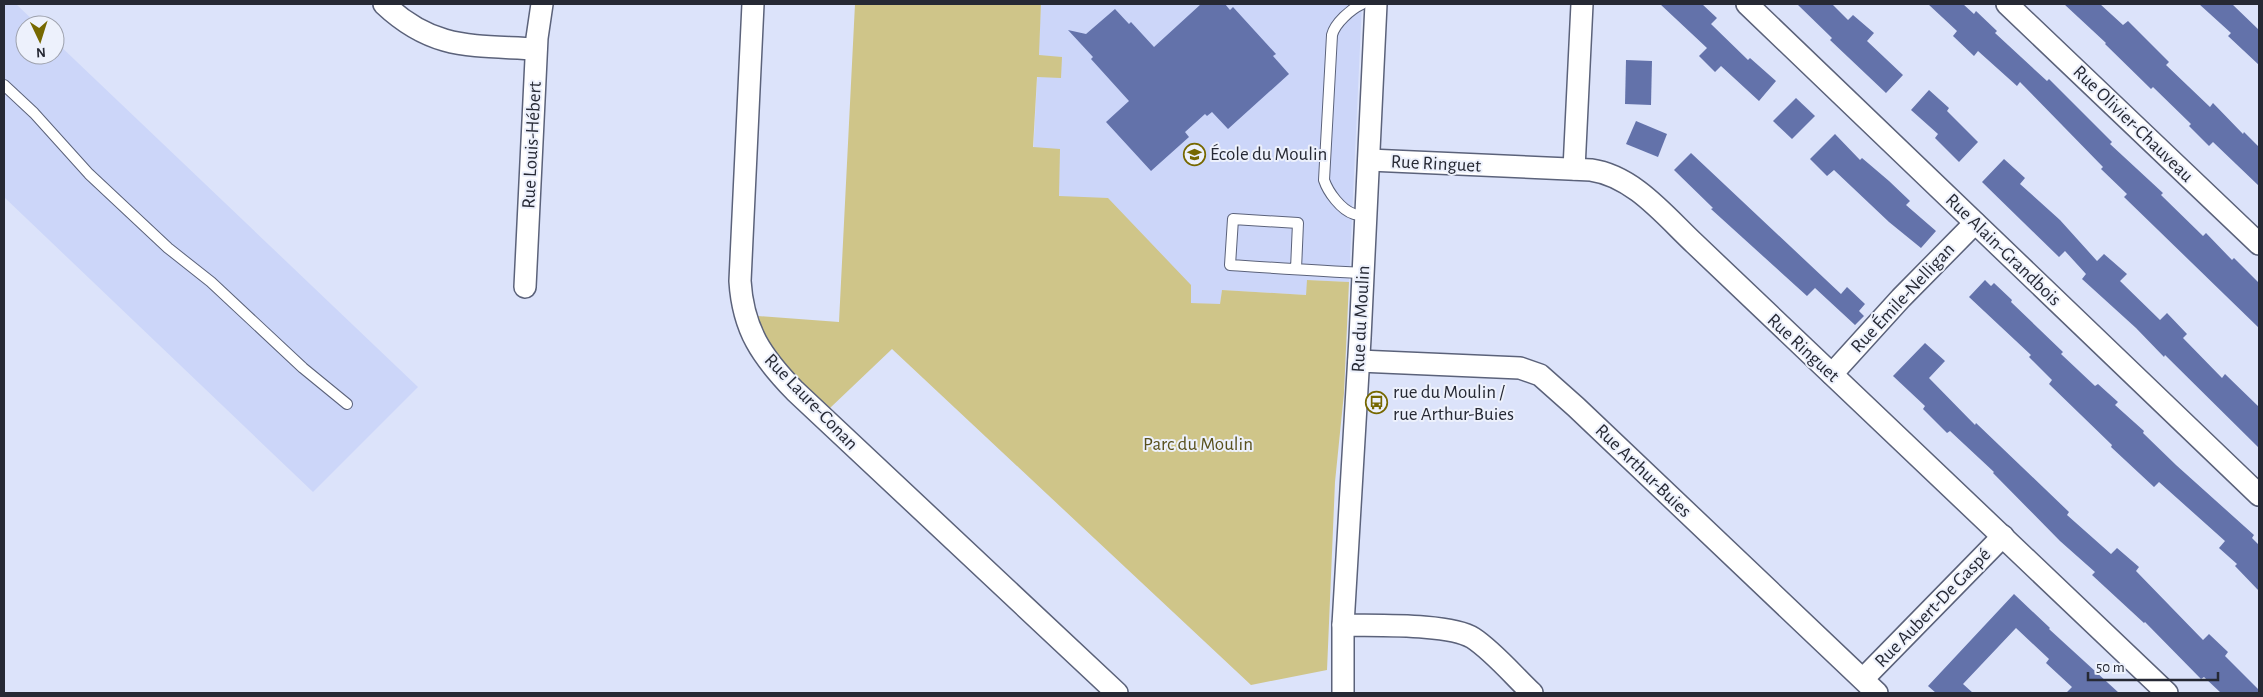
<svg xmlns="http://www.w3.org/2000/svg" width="2263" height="697" font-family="'Alegreya Sans',sans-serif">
<rect width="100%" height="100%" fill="#dce3fa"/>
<g fill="#ccd6f9">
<path d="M 4,4 L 16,4 L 38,25 L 25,25 L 25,55 L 55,55 L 55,41 L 418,387 L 313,492 L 4,197 Z"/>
<path d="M 1041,4 L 1362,4 L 1349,282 L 1308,280 L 1306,295 L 1222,290 L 1220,305 L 1191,303 L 1031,195 Z"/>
</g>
<path fill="#cfc589" d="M 855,4 L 1041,4 L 1039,55 L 1062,57 L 1061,78 L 1037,77 L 1033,147 L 1060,149 L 1059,196 L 1108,198 L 1191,285 L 1191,303 L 1220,304 L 1222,290 L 1306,295 L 1307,280 L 1349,282 L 1344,393 L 1335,482 L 1327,670 L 1251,685 L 892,349 L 830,408 C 801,381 769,355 757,316 L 839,322 Z"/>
<g fill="#6372aa">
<path d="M 1201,4 L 1225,4 L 1230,10 L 1233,7 L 1276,54 L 1273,56 L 1289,74 L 1228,129 L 1212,112 L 1207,116 L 1205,114 L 1185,132 L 1189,137 L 1151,171 L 1106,122 L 1129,101 L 1091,59 L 1093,57 L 1068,30 L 1086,34 L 1115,9 L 1129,24 L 1131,22 L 1154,47 Z"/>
<path d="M 1660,4 L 1702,4 L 1717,18 L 1711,24 L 1748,60 L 1750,58 L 1776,81 L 1759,101 L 1721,66 L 1715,72 L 1699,56 L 1707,48 Z"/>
<path d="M 1797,4 L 1832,4 L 1848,20 L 1853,15 L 1874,33 L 1867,41 L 1903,75 L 1886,93 L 1830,40 L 1832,38 Z"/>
<path d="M 1928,4 L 1963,4 L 1974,14 L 1976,11 L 1997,31 L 1995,33 L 2047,81 L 2049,79 L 2112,142 L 2110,144 L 2163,193 L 2161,195 L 2203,236 L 2206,233 L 2232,260 L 2234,258 L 2259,283 L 2259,328 L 2124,197 L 2127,194 L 2101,169 L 2103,167 L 2020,82 L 2017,86 L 1978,51 L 1974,56 L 1953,36 L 1957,31 Z"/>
<path d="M 2064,4 L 2100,4 L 2123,25 L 2128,21 L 2169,62 L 2166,65 L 2210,107 L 2213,103 L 2243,134 L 2244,132 L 2259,147 L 2259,186 L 2213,142 L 2209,146 L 2189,126 L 2191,124 L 2153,87 L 2151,89 L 2105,44 L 2106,43 Z"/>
<path d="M 2199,4 L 2232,4 L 2259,30 L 2259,65 L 2228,36 L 2231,33 Z"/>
<path d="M 1626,60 L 1652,61 L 1651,105 L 1625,104 Z"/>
<path d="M 1929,90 L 1949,108 L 1947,111 L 1978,142 L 1959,162 L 1935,138 L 1938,134 L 1911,110 Z"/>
<path d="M 1796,98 L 1815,116 L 1792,139 L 1773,121 Z"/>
<path d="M 1636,121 L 1667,134 L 1658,157 L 1626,144 Z"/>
<path d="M 1835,134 L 1860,160 L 1862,158 L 1889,181 L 1910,201 L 1906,205 L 1936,231 L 1921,248 L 1889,222 L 1834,170 L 1827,176 L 1810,159 Z"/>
<path d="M 1691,153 L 1841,294 L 1847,287 L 1865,304 L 1859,311 L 1864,316 L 1855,325 L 1815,288 L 1807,296 L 1711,209 L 1713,208 L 1674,170 Z"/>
<path d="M 2004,159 L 2025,178 L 2020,184 L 2060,220 L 2097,261 L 2104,254 L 2127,274 L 2120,281 L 2160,320 L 2167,313 L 2187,334 L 2183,338 L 2222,378 L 2225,374 L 2259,407 L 2259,448 L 2165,355 L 2164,357 L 2136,328 L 2082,279 L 2086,274 L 2065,251 L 2059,257 L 1982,182 Z"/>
<path d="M 1985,280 L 1991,286 L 1994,283 L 2012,300 L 2011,302 L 2063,352 L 2061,354 L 2095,386 L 2098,384 L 2118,402 L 2115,405 L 2144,431 L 2143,433 L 2176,465 L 2254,535 L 2252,538 L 2259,545 L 2259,591 L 2235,566 L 2237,564 L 2219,548 L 2225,541 L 2159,482 L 2154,487 L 2111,447 L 2112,445 L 2049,384 L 2052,380 L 2029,357 L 2031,355 L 1969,297 Z"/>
<path d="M 1925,343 L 1945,361 L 1929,378 L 1975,425 L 1976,423 L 2069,512 L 2067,515 L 2111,554 L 2117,548 L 2139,567 L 2136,571 L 2203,640 L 2209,634 L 2228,652 L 2225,656 L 2259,690 L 2259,693 L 2221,693 L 2204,677 L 2201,679 L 2145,622 L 2144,623 L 2092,575 L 2095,572 L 2060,541 L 1993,473 L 1994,472 L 1950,431 L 1947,433 L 1923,409 L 1925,406 L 1893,376 Z"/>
<path d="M 2014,594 L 2050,628 L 2049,629 L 2119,693 L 2066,693 L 2072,687 L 2046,663 L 2049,659 L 2016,628 L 1963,684 L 1973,693 L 1936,693 L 1928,686 Z"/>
</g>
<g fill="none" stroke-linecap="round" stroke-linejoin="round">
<defs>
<g id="service">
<path d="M 1362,4 C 1351,9 1335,23 1332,35 L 1324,180 C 1328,192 1341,210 1354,214 C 1357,215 1363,215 1367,215"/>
<path d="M 4,85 L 34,113 L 89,174 L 168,248 L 211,282 L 303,368 L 347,404"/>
<path d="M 1296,269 L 1298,223 L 1233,219 L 1230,265 C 1275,268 1319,271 1364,273"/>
</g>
<g id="minor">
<path d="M 384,4 C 434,51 473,45 536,49"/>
<path d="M 753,4 L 740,281 C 743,330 762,357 795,391 L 1117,693"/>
<path d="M 1747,4 L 2259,495"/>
<path d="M 2007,4 L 2259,244"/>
<path d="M 1369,160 L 1591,170 C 1634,176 1666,217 1695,244 L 2167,693"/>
<path d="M 1574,169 L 1582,4"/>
<path d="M 525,287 L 537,38 L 542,4"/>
<path d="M 1359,361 L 1520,368 L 1540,375 L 1576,407 L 1877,693"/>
<path d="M 1832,374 L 1901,298 L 1975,223"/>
<path d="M 1343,625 C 1373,626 1450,623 1473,638 C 1493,651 1514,676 1532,693"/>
<path d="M 1863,679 L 2003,536"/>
<path d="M 1343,693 L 1343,625 L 1360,338 L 1376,4"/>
</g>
</defs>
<use href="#service" stroke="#5b627a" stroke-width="12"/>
<use href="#minor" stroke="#5b627a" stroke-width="24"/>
<use href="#service" stroke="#fff" stroke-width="10"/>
<use href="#minor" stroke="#fff" stroke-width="21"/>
</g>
<defs>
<symbol id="school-ring" viewBox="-11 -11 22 22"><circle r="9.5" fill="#edf1fc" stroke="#766800" stroke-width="1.5"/><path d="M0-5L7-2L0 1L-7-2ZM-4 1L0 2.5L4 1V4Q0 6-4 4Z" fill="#766800"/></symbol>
<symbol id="bus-ring" viewBox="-11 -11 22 22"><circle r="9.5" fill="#edf1fc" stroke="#766800" stroke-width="1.5"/><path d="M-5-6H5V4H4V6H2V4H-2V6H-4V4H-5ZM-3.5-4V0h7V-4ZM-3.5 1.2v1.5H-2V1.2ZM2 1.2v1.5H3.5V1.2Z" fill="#766800"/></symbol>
</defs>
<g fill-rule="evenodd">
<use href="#school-ring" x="1182" y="142" width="25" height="25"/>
<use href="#bus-ring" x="1364" y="390" width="25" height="25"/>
</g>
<g text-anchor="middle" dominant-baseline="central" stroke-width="4" stroke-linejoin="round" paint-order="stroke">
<g font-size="19" fill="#262934" stroke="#edf1fc">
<text transform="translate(2133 124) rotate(44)">Rue Olivier-Chauveau</text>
<text transform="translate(532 145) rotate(-87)">Rue Louis-Hébert</text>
<text transform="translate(1436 164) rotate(3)">Rue Ringuet</text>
<text transform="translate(2003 250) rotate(44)">Rue Alain-Grandbois</text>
<text transform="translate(1903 298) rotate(-47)">Rue Émile-Nelligan</text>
<text transform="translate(1361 319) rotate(-87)">Rue du Moulin</text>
<text transform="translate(1803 348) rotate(43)">Rue Ringuet</text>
<text transform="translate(811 402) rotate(46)">Rue Laure-Conan</text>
<text transform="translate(1643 471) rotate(44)">Rue Arthur-Buies</text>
<text transform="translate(1933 608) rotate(-46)">Rue Aubert-De Gaspé</text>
</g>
<g font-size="19" fill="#262934" stroke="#edf1fc" text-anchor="start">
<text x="1210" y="154">École du Moulin</text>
<text x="1393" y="392">rue du Moulin /<tspan x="1393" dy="22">rue Arthur-Buies</tspan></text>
</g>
<g font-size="19" fill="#59511d" stroke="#edf1fc">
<text x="1198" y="444">Parc du Moulin</text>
</g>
</g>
<rect width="2263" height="697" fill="none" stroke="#262934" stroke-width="10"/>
<g transform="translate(40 40) rotate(176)"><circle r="24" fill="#edf1fc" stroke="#9da1ac"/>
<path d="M0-4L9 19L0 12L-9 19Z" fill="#766800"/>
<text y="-8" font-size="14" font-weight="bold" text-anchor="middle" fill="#262934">N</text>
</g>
<path d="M2088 672v8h130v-8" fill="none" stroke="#262934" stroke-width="2.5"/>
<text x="2096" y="672" font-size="15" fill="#262934" stroke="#edf1fc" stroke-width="4" paint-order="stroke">50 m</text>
</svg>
